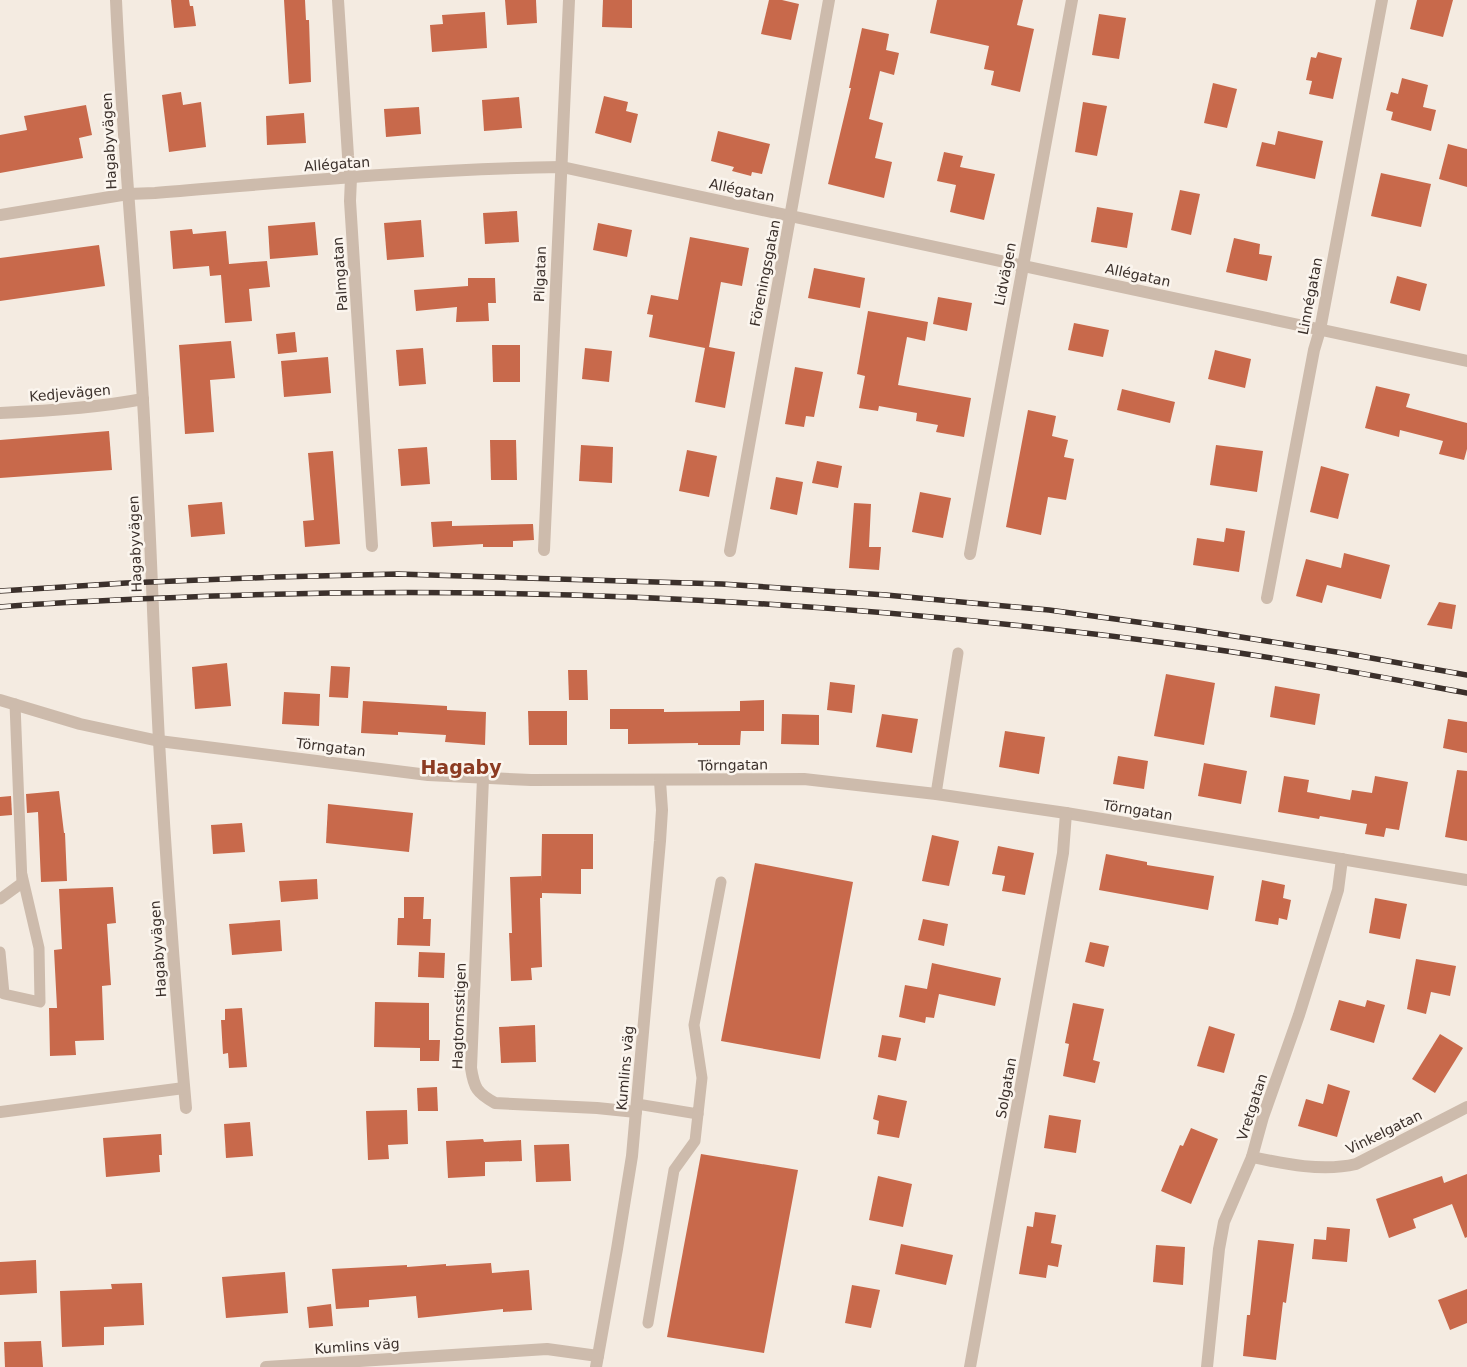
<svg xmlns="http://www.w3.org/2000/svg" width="1467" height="1367" font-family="'DejaVu Sans',sans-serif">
<rect width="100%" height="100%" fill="#f4ebe1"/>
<g fill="#c8694b">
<path d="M 171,0 L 189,0 L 190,6 L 193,6 L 196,26 L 174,28 Z"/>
<path d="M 284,0 L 305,0 L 306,20 L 309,20 L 311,82 L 289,84 Z"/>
<path d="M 505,0 L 536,0 L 537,23 L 507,25 Z"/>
<path d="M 603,0 L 632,0 L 632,28 L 602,27 Z"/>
<path d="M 769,0 L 782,0 L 799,4 L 791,40 L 761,34 Z"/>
<path d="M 937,0 L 1023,0 L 1017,25 L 1034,29 L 1020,92 L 991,85 L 994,71 L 984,69 L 989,46 L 930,33 Z"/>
<path d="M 1417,0 L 1453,0 L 1443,37 L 1410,29 Z"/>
<path d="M 485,12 L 487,48 L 432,52 L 430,25 L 443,24 L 442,15 Z"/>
<path d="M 1099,14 L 1126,18 L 1119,59 L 1092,55 Z"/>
<path d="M 862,28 L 889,34 L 886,50 L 899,53 L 894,75 L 880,71 L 869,119 L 883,123 L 875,158 L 892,162 L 884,198 L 828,184 L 851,88 L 849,88 Z"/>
<path d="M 1318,52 L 1342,58 L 1333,99 L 1309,94 L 1312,81 L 1306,80 L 1311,57 L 1316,58 Z"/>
<path d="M 1402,78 L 1428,85 L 1423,107 L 1436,110 L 1431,131 L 1391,120 L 1393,112 L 1386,110 L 1391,92 L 1398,94 Z"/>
<path d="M 1213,83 L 1237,89 L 1227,128 L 1204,123 Z"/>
<path d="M 181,92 L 183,105 L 201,102 L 206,147 L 169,152 L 162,95 Z"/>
<path d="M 604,96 L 628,102 L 626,111 L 638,114 L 631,143 L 595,133 Z"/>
<path d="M 519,97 L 522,128 L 484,131 L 482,100 Z"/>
<path d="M 1083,102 L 1107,106 L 1097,156 L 1075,152 Z"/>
<path d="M 86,105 L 92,135 L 79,138 L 83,158 L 0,173 L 0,135 L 27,130 L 24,116 Z"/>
<path d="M 419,107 L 421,134 L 386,137 L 384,109 Z"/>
<path d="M 304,113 L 306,143 L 267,145 L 266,116 Z"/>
<path d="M 718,131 L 770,144 L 762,174 L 752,172 L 751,176 L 732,171 L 734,167 L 711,161 Z"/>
<path d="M 1278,131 L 1323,141 L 1315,179 L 1256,166 L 1262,142 L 1275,145 Z"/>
<path d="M 1448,144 L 1467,149 L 1467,187 L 1439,179 Z"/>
<path d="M 944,152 L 963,156 L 960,167 L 995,174 L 984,220 L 950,212 L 956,185 L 937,181 Z"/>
<path d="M 1381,173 L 1431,184 L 1421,227 L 1371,216 Z"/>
<path d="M 1180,190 L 1200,194 L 1191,235 L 1171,230 Z"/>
<path d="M 1097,207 L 1133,213 L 1127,248 L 1091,242 Z"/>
<path d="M 517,211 L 519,242 L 485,244 L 483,213 Z"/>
<path d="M 421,220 L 424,257 L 387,260 L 384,223 Z"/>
<path d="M 315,222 L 318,255 L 270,259 L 268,226 Z"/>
<path d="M 598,223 L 632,230 L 627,257 L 593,250 Z"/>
<path d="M 192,229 L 193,234 L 226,231 L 229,264 L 267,261 L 270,287 L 249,289 L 252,321 L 225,323 L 221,275 L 210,276 L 209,266 L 173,269 L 170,231 Z"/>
<path d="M 690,237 L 749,248 L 742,286 L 721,282 L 709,347 L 735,352 L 725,408 L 695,402 L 705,348 L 649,337 L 653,315 L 647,314 L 651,295 L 678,300 Z"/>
<path d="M 1234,238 L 1260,244 L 1259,254 L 1272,256 L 1267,281 L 1226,272 Z"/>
<path d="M 99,245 L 105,286 L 0,301 L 0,258 Z"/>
<path d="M 814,268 L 865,278 L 860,308 L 808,298 Z"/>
<path d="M 1397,276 L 1427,284 L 1420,311 L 1390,303 Z"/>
<path d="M 468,278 L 495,278 L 496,303 L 488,303 L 489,321 L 456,322 L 457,307 L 416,311 L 414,290 L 468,286 Z"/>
<path d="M 938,297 L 972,303 L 967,331 L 933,324 Z"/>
<path d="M 868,311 L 928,322 L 925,341 L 907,337 L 898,385 L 971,398 L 964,437 L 936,432 L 938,425 L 916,421 L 917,413 L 879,406 L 878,411 L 859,408 L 865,376 L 857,374 Z"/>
<path d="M 1074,323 L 1109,330 L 1103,357 L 1068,350 Z"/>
<path d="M 295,332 L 297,352 L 278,354 L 276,334 Z"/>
<path d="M 231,341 L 235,378 L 210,380 L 214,432 L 185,434 L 179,345 Z"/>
<path d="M 492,345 L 520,345 L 520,382 L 493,382 Z"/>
<path d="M 423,348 L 426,384 L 399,386 L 396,350 Z"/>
<path d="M 585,348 L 612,351 L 609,382 L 582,379 Z"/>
<path d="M 1215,350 L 1251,359 L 1245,388 L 1208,379 Z"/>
<path d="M 328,357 L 331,393 L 284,397 L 281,361 Z"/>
<path d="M 795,367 L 823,372 L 814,417 L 806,416 L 804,427 L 785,424 Z"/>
<path d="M 1376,386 L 1410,394 L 1406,407 L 1467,423 L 1467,449 L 1464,460 L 1439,454 L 1443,441 L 1400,430 L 1399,437 L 1365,428 Z"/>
<path d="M 1122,389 L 1175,402 L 1170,423 L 1117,410 Z"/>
<path d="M 1028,410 L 1056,416 L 1052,436 L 1068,440 L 1064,457 L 1074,459 L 1066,500 L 1048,497 L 1041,535 L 1006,527 Z"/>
<path d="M 109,431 L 112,470 L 0,478 L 0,440 Z"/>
<path d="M 490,440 L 516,440 L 517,480 L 491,480 Z"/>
<path d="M 581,445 L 613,447 L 612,483 L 579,481 Z"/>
<path d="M 1216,445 L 1263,451 L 1257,492 L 1210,485 Z"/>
<path d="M 427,447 L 430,484 L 401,486 L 398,449 Z"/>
<path d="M 687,450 L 717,456 L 709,497 L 679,491 Z"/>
<path d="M 333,451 L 340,544 L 305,547 L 303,521 L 314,520 L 308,453 Z"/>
<path d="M 817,461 L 842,466 L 838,488 L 812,483 Z"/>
<path d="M 1321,466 L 1349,474 L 1338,519 L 1310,512 Z"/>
<path d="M 776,477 L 803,482 L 797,515 L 770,509 Z"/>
<path d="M 920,492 L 951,498 L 943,538 L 912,532 Z"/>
<path d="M 222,502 L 225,534 L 191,537 L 188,505 Z"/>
<path d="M 854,503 L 871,504 L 869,547 L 881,547 L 879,570 L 849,568 Z"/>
<path d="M 452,521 L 452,526 L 533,524 L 534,540 L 513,541 L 513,547 L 483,547 L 483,544 L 433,547 L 431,522 Z"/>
<path d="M 1226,528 L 1245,531 L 1239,572 L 1193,565 L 1197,538 L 1224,542 Z"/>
<path d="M 1344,553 L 1390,565 L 1381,599 L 1327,585 L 1322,603 L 1296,596 L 1306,559 L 1341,568 Z"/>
<path d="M 1439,602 L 1456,605 L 1452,629 L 1427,625 Z"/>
<path d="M 227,663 L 231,706 L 195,709 L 192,667 Z"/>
<path d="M 331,666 L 350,667 L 348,698 L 329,697 Z"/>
<path d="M 568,670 L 587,670 L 588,700 L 569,700 Z"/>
<path d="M 1166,674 L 1215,683 L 1204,745 L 1154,736 Z"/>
<path d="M 830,682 L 855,685 L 852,713 L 827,710 Z"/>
<path d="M 1275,686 L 1320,694 L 1315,725 L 1270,717 Z"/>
<path d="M 284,692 L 320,694 L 319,726 L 282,724 Z"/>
<path d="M 764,700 L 764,731 L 741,731 L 740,745 L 698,745 L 698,743 L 628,744 L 628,729 L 610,729 L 610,709 L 664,709 L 664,712 L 740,711 L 740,701 Z"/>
<path d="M 363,701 L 447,706 L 447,710 L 486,712 L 485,745 L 445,742 L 446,735 L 398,732 L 398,735 L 361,733 Z"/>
<path d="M 528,711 L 567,711 L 567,745 L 529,745 Z"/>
<path d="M 782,714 L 819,715 L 819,745 L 781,744 Z"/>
<path d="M 882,714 L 918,719 L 912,753 L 876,747 Z"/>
<path d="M 1448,719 L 1467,722 L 1467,753 L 1443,748 Z"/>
<path d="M 1005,731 L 1045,737 L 1039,774 L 999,767 Z"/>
<path d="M 1118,756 L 1148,761 L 1144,789 L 1113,784 Z"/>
<path d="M 1204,763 L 1247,771 L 1241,804 L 1198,796 Z"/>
<path d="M 1457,770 L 1467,771 L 1467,841 L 1445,837 Z"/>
<path d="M 1284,776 L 1309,780 L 1307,792 L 1350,800 L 1352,790 L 1372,793 L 1375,776 L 1408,782 L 1399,830 L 1386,828 L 1384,837 L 1365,834 L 1367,824 L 1320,816 L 1319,819 L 1278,812 Z"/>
<path d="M 59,791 L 64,833 L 65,833 L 67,881 L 41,882 L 38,812 L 27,813 L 26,794 Z"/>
<path d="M 11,796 L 12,815 L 0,816 L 0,797 Z"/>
<path d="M 328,804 L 413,813 L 409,852 L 326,843 Z"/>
<path d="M 242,823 L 245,852 L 213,854 L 211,825 Z"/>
<path d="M 542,834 L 593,834 L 593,869 L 581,869 L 581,894 L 542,893 L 542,898 L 540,898 L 542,967 L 531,968 L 532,980 L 511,981 L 509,933 L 512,933 L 510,877 L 541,876 L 541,882 Z"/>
<path d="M 932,835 L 959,841 L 949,886 L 922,881 Z"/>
<path d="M 998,846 L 1034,853 L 1025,895 L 1002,891 L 1005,876 L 992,874 Z"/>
<path d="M 1106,854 L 1147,862 L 1147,865 L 1214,876 L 1208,910 L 1099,890 Z"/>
<path d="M 755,863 L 853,882 L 820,1059 L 721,1041 Z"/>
<path d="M 317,879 L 318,899 L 281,902 L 279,881 Z"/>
<path d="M 1262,880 L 1285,885 L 1283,898 L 1291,900 L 1287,920 L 1279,918 L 1278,925 L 1255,921 Z"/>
<path d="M 113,887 L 116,923 L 107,924 L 111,985 L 102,986 L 104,1040 L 75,1041 L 76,1055 L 50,1056 L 49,1008 L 57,1008 L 54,950 L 62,949 L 59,889 Z"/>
<path d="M 404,897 L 424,897 L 423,919 L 431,919 L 430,946 L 397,945 L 398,918 L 404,918 Z"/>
<path d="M 1375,898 L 1407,904 L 1400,939 L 1369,933 Z"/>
<path d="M 923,919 L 948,924 L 944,946 L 918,940 Z"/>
<path d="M 280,920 L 282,951 L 232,955 L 229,924 Z"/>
<path d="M 1090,942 L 1109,946 L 1104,967 L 1085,962 Z"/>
<path d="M 419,952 L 445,953 L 444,978 L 418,977 Z"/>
<path d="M 1416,959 L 1456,966 L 1450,996 L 1431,992 L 1426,1014 L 1407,1009 Z"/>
<path d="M 932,963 L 1001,978 L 995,1006 L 939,994 L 934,1018 L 926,1017 L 925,1023 L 899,1017 L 905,985 L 927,989 Z"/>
<path d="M 1339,1000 L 1365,1007 L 1367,1000 L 1385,1005 L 1374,1043 L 1330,1030 Z"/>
<path d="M 375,1002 L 429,1003 L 429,1040 L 440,1040 L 439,1061 L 420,1061 L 420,1048 L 374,1047 Z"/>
<path d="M 1073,1003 L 1104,1009 L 1093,1060 L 1100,1062 L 1095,1083 L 1063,1076 L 1069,1044 L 1065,1043 Z"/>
<path d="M 242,1008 L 247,1067 L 229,1068 L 228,1053 L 223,1054 L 221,1020 L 225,1020 L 225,1009 Z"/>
<path d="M 535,1025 L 536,1062 L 501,1063 L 499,1027 Z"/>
<path d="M 1209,1026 L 1235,1034 L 1224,1073 L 1197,1066 Z"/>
<path d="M 1440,1034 L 1463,1048 L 1435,1093 L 1412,1079 Z"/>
<path d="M 882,1035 L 901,1038 L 896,1061 L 878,1057 Z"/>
<path d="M 1328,1084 L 1350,1091 L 1337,1137 L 1298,1126 L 1306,1099 L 1323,1104 Z"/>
<path d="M 437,1087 L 438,1111 L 418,1111 L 417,1088 Z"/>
<path d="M 878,1095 L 907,1101 L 899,1138 L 877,1134 L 879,1121 L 873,1119 Z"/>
<path d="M 407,1110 L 408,1144 L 388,1145 L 389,1159 L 368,1160 L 366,1111 Z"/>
<path d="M 1049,1115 L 1081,1120 L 1076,1153 L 1044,1148 Z"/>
<path d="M 250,1122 L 253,1156 L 226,1158 L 224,1124 Z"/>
<path d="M 1191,1128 L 1218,1139 L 1191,1204 L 1161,1191 L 1180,1145 L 1183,1146 Z"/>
<path d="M 161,1134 L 162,1155 L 159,1155 L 160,1172 L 106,1177 L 103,1138 Z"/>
<path d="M 483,1139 L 484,1142 L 521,1140 L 522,1161 L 485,1162 L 485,1176 L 448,1178 L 446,1141 Z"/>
<path d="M 569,1144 L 571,1181 L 536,1182 L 534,1145 Z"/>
<path d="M 701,1154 L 798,1170 L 764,1353 L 667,1337 Z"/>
<path d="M 1467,1174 L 1467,1237 L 1465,1238 L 1452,1204 L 1413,1219 L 1416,1228 L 1389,1238 L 1376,1199 L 1442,1176 L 1444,1183 Z"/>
<path d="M 878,1176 L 912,1184 L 903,1227 L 869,1220 Z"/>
<path d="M 1035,1212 L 1056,1215 L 1051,1243 L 1062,1245 L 1058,1267 L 1048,1265 L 1046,1278 L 1019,1274 L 1027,1226 L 1033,1227 Z"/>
<path d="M 1327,1227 L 1350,1229 L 1347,1262 L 1312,1259 L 1314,1239 L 1326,1240 Z"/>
<path d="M 1258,1240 L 1294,1244 L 1286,1303 L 1283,1302 L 1276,1360 L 1243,1356 L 1247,1315 L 1250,1315 Z"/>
<path d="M 901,1244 L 953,1255 L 946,1285 L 895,1274 Z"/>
<path d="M 1156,1245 L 1185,1247 L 1183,1285 L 1153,1282 Z"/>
<path d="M 36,1260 L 37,1293 L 0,1295 L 0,1262 Z"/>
<path d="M 491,1263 L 492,1273 L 529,1270 L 532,1310 L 503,1312 L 503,1309 L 418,1318 L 416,1296 L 369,1300 L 369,1307 L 336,1309 L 332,1269 L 407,1265 L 407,1267 L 446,1264 L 446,1266 Z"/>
<path d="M 285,1272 L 288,1313 L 226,1318 L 222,1277 Z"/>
<path d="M 142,1283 L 144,1325 L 104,1327 L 104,1345 L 62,1347 L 60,1291 L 112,1289 L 111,1284 Z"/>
<path d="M 852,1285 L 880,1290 L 871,1328 L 845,1323 Z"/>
<path d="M 1467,1289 L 1467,1323 L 1450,1330 L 1438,1300 Z"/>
<path d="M 331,1304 L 333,1326 L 309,1328 L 307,1307 Z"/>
<path d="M 41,1341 L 43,1367 L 5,1367 L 4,1342 Z"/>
</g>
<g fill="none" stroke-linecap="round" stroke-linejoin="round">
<g stroke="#cdbbac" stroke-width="11">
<path d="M 936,794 L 958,653"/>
<path d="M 0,899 L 22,883 L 15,704"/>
<path d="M 0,952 L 4,994 L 40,1002 L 39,948 L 22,875"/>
<path d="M 637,1104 L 698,1114 L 702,1078 L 694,1025 L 721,882"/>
<path d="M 648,1323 L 674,1170 L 695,1141 L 698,1114"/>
</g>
<g stroke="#cdbbac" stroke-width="12">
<path d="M 116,0 C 122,134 135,267 143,401 C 150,514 153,627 159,741 C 166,863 175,985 186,1108"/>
<path d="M 338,0 L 348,156 L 351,178 L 350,201 L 372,546"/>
<path d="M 0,215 L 128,194 L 155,193 C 290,182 426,169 562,167 L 1467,361"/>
<path d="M 0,413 C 48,411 96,408 143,399"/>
<path d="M 544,550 L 569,0"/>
<path d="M 730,551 L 829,0"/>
<path d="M 970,554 L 1072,0"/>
<path d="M 1267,598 L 1314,350 L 1320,330 L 1382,0"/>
<path d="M 0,700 L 80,724 L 159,741 L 428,775 L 531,780 L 804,779 L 936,794 L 1066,813 L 1467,880"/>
<path d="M 483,778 L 471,1068 C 474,1088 477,1093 495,1103 L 597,1108 L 636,1112"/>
<path d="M 0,1112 L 184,1088"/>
<path d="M 1252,1157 C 1285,1164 1323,1172 1356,1164 L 1467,1107"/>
<path d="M 266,1367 L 547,1349 L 598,1356"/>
<path d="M 596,1367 L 617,1249 L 632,1156 L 660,841 L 662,810 L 660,781"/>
<path d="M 970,1367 L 1063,853 L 1066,813"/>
<path d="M 1207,1367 L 1219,1249 L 1224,1222 L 1252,1157 L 1263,1117 L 1299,1015 L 1338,890 L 1342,859"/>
</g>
<defs>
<g id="rail">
<path d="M 0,591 L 126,583 L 276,577 L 398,574 L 722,584 L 886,595 L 1049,610 L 1196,630 L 1343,653 L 1467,675"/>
<path d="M 0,607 C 71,601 143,599 214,596 C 541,584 866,603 1190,646 C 1282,658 1375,676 1467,693"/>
</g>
</defs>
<use href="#rail" stroke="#3b302b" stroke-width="5.5"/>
<use href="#rail" stroke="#fbf5ee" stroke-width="4" stroke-dasharray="11" stroke-linecap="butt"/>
</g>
<g text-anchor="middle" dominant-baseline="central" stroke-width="5" stroke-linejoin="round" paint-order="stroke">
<g font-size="14" fill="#3b302b" stroke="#fbf5ee">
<text transform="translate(109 141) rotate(-93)">Hagabyvägen</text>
<text transform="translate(337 164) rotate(-4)">Allégatan</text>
<text transform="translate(742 190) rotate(12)">Allégatan</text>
<text transform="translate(765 273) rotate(-79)">Föreningsgatan</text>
<text transform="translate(340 274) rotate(-94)">Palmgatan</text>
<text transform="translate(540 274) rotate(-88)">Pilgatan</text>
<text transform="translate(1005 274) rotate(-79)">Lidvägen</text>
<text transform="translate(1138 275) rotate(12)">Allégatan</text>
<text transform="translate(1310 296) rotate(-79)">Linnégatan</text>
<text transform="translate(70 393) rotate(-5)">Kedjevägen</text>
<text transform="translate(135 544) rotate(-92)">Hagabyvägen</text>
<text transform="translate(331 747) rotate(7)">Törngatan</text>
<text transform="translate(733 765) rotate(-1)">Törngatan</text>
<text transform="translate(1138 810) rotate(9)">Törngatan</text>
<text transform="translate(158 949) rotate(-94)">Hagabyvägen</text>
<text transform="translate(459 1016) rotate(-88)">Hagtornsstigen</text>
<text transform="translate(625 1068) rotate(-85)">Kumlins väg</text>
<text transform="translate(1006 1088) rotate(-80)">Solgatan</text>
<text transform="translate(1252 1107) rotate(-72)">Vretgatan</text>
<text transform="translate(1384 1132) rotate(-26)">Vinkelgatan</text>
<text transform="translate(357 1346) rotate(-4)">Kumlins väg</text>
</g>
<g font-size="19" font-weight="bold" fill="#8c3b22" stroke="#fbf5ee">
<text x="461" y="767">Hagaby</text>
</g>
</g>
</svg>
